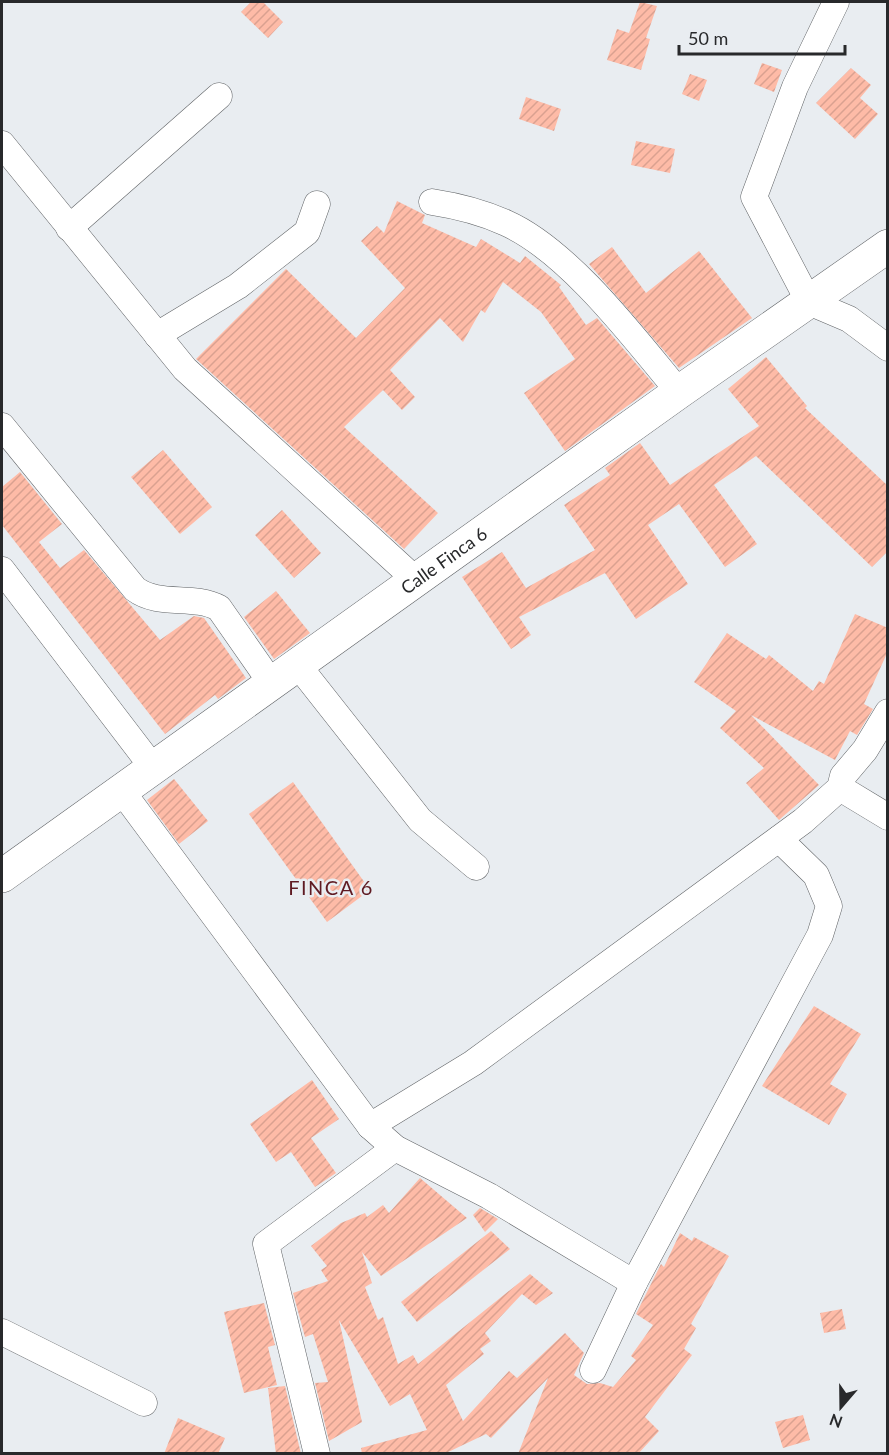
<svg xmlns="http://www.w3.org/2000/svg" width="889" height="1455" font-family="Lato,sans-serif">
<defs>
<pattern id="building-hatch" width="6" height="6" patternUnits="userSpaceOnUse" patternTransform="scale(1.5)"><rect width="6" height="6" fill="#febba7"/><path d="M-1 1l2-2M0 6l6-6M5 7l2-2" fill="none" stroke="#daa190"/></pattern>
</defs>
<rect width="100%" height="100%" fill="#e9edf1"/>
<g fill="url(#building-hatch)">
<path d="M 251,2 L 263,2 L 283,22 L 268,38 L 241,12 Z"/>
<path d="M 640,2 L 657,6 L 646,38 L 650,39 L 641,70 L 607,60 L 617,29 L 629,33 Z"/>
<path d="M 762,63 L 782,70 L 774,92 L 754,84 Z"/>
<path d="M 851,68 L 871,85 L 860,98 L 878,114 L 855,139 L 816,103 Z"/>
<path d="M 690,74 L 707,80 L 699,101 L 682,94 Z"/>
<path d="M 526,97 L 561,109 L 554,131 L 519,119 Z"/>
<path d="M 636,141 L 675,149 L 670,173 L 631,165 Z"/>
<path d="M 397,201 L 425,215 L 422,223 L 476,247 L 481,239 L 520,263 L 525,256 L 561,285 L 559,287 L 586,325 L 597,318 L 655,386 L 565,451 L 524,393 L 575,359 L 541,312 L 503,282 L 485,313 L 481,310 L 463,342 L 440,318 L 390,370 L 415,397 L 402,410 L 383,390 L 344,427 L 438,513 L 404,549 L 196,359 L 286,269 L 356,338 L 405,288 L 361,241 L 377,226 L 384,233 Z"/>
<path d="M 612,247 L 646,293 L 699,251 L 752,318 L 679,368 L 589,264 Z"/>
<path d="M 766,357 L 807,406 L 805,408 L 888,486 L 888,551 L 872,567 L 756,456 L 714,485 L 757,544 L 725,567 L 679,504 L 648,525 L 688,584 L 636,619 L 605,573 L 519,617 L 531,635 L 511,649 L 462,577 L 502,552 L 526,588 L 595,550 L 564,505 L 610,475 L 605,468 L 640,443 L 670,485 L 759,426 L 728,389 Z"/>
<path d="M 163,450 L 212,507 L 180,534 L 131,477 Z"/>
<path d="M 20,472 L 62,524 L 39,542 L 60,568 L 84,550 L 160,640 L 194,616 L 204,618 L 246,678 L 218,699 L 215,695 L 165,734 L 2,525 L 2,487 Z"/>
<path d="M 282,510 L 321,553 L 294,578 L 255,535 Z"/>
<path d="M 276,591 L 310,633 L 274,659 L 244,617 Z"/>
<path d="M 855,614 L 888,628 L 888,651 L 864,704 L 873,709 L 857,735 L 850,731 L 835,760 L 751,715 L 819,785 L 779,820 L 746,783 L 764,768 L 720,728 L 736,711 L 694,682 L 727,633 L 766,659 L 769,655 L 813,691 L 819,681 L 824,684 Z"/>
<path d="M 174,779 L 208,821 L 179,844 L 147,800 Z"/>
<path d="M 293,782 L 370,890 L 327,922 L 249,814 Z"/>
<path d="M 814,1006 L 861,1034 L 830,1084 L 847,1094 L 829,1125 L 762,1086 Z"/>
<path d="M 312,1080 L 339,1119 L 311,1138 L 336,1173 L 315,1187 L 291,1152 L 276,1162 L 250,1124 Z"/>
<path d="M 420,1178 L 467,1218 L 381,1276 L 362,1252 L 372,1283 L 365,1287 L 378,1320 L 383,1317 L 398,1364 L 413,1355 L 418,1364 L 530,1274 L 553,1293 L 536,1305 L 522,1294 L 485,1333 L 491,1341 L 480,1349 L 484,1354 L 446,1385 L 463,1421 L 509,1371 L 517,1378 L 565,1333 L 584,1353 L 574,1375 L 587,1384 L 600,1383 L 613,1387 L 636,1360 L 631,1356 L 653,1325 L 636,1314 L 661,1264 L 664,1267 L 680,1233 L 692,1241 L 694,1237 L 729,1256 L 691,1324 L 696,1328 L 684,1349 L 692,1355 L 645,1417 L 659,1431 L 638,1454 L 518,1454 L 548,1378 L 491,1438 L 486,1434 L 444,1454 L 362,1454 L 361,1448 L 427,1430 L 410,1394 L 390,1406 L 339,1320 L 362,1422 L 329,1441 L 315,1383 L 328,1382 L 313,1334 L 305,1337 L 293,1293 L 328,1281 L 321,1270 L 327,1266 L 311,1246 L 341,1223 L 365,1213 L 367,1217 L 383,1205 L 389,1213 Z"/>
<path d="M 480,1208 L 498,1219 L 485,1232 L 473,1215 Z"/>
<path d="M 491,1231 L 510,1249 L 417,1322 L 401,1302 Z"/>
<path d="M 264,1303 L 275,1345 L 268,1347 L 277,1385 L 244,1393 L 224,1312 Z"/>
<path d="M 842,1309 L 846,1329 L 824,1333 L 820,1313 Z"/>
<path d="M 285,1386 L 301,1454 L 276,1454 L 268,1388 Z"/>
<path d="M 803,1415 L 810,1440 L 783,1448 L 775,1422 Z"/>
<path d="M 178,1418 L 225,1438 L 218,1454 L 164,1454 Z"/>
</g>
<g fill="none" stroke-linecap="round" stroke-linejoin="round">
<defs>
<g id="street">
<path d="M 836,2 L 795,87 L 754,197 L 809,302 L 849,319 L 888,348"/>
<path d="M 2,144 L 185,369 L 417,581"/>
<path d="M 432,202 C 458,206 482,212 506,223 C 569,251 635,339 679,392"/>
<path d="M 69,228 L 219,96"/>
<path d="M 157,335 L 238,286 L 307,232 L 317,204"/>
<path d="M 2,426 L 135,589 C 159,607 193,594 219,608 L 272,684"/>
<path d="M 2,570 L 154,769"/>
<path d="M 297,664 L 420,820 L 476,867"/>
<path d="M 840,788 L 888,817"/>
<path d="M 121,790 L 370,1126 L 395,1148 L 489,1196 L 634,1283"/>
<path d="M 370,1126 L 473,1063 L 803,821 L 840,788 L 843,776 L 865,750 L 888,712"/>
<path d="M 2,1332 L 144,1403"/>
<path d="M 593,1370 L 634,1283 L 820,935 L 829,906 L 816,875 L 779,839"/>
<path d="M 317,1454 L 266,1244 L 395,1148"/>
</g>
<g id="secondary">
<path id="s1" d="M 2,876 L 679,392 L 888,246"/>
</g>
</defs>
<use href="#street" stroke="#616467" stroke-width="27"/>
<use href="#secondary" stroke="#616467" stroke-width="34"/>
<use href="#street" stroke="#fff" stroke-width="26"/>
<use href="#secondary" stroke="#fff" stroke-width="33"/>
</g>
<g text-anchor="middle" dominant-baseline="central" stroke-width="5" stroke-linejoin="round" paint-order="stroke">
<g font-size="18" fill="#28292b" stroke="#e9edf1">
<text stroke="none"><textPath href="#s1" startOffset="543">Calle Finca 6</textPath></text>
</g>
<g font-size="20" letter-spacing="1.5" fill="#5f1a22" stroke="#e9edf1">
<text x="331" y="887">FINCA 6</text>
</g>
</g>
<rect width="889" height="1455" fill="none" stroke="#28292b" stroke-width="6"/>
<g transform="translate(841 1407) rotate(200)" stroke="#e9edf1" stroke-width="4.5" paint-order="stroke">
<path d="M0-4.5L10 22L0 15L-10 22Z" fill="#28292b"/>
<text y="-9" font-size="16" font-weight="bold" text-anchor="middle" fill="#28292b">N</text>
</g>
<path d="M679 45v9h166v-9" fill="none" stroke="#28292b" stroke-width="3"/>
<text x="688" y="45" font-size="18" fill="#28292b" stroke="#e9edf1" stroke-width="4.5" paint-order="stroke">50 m</text>
</svg>
